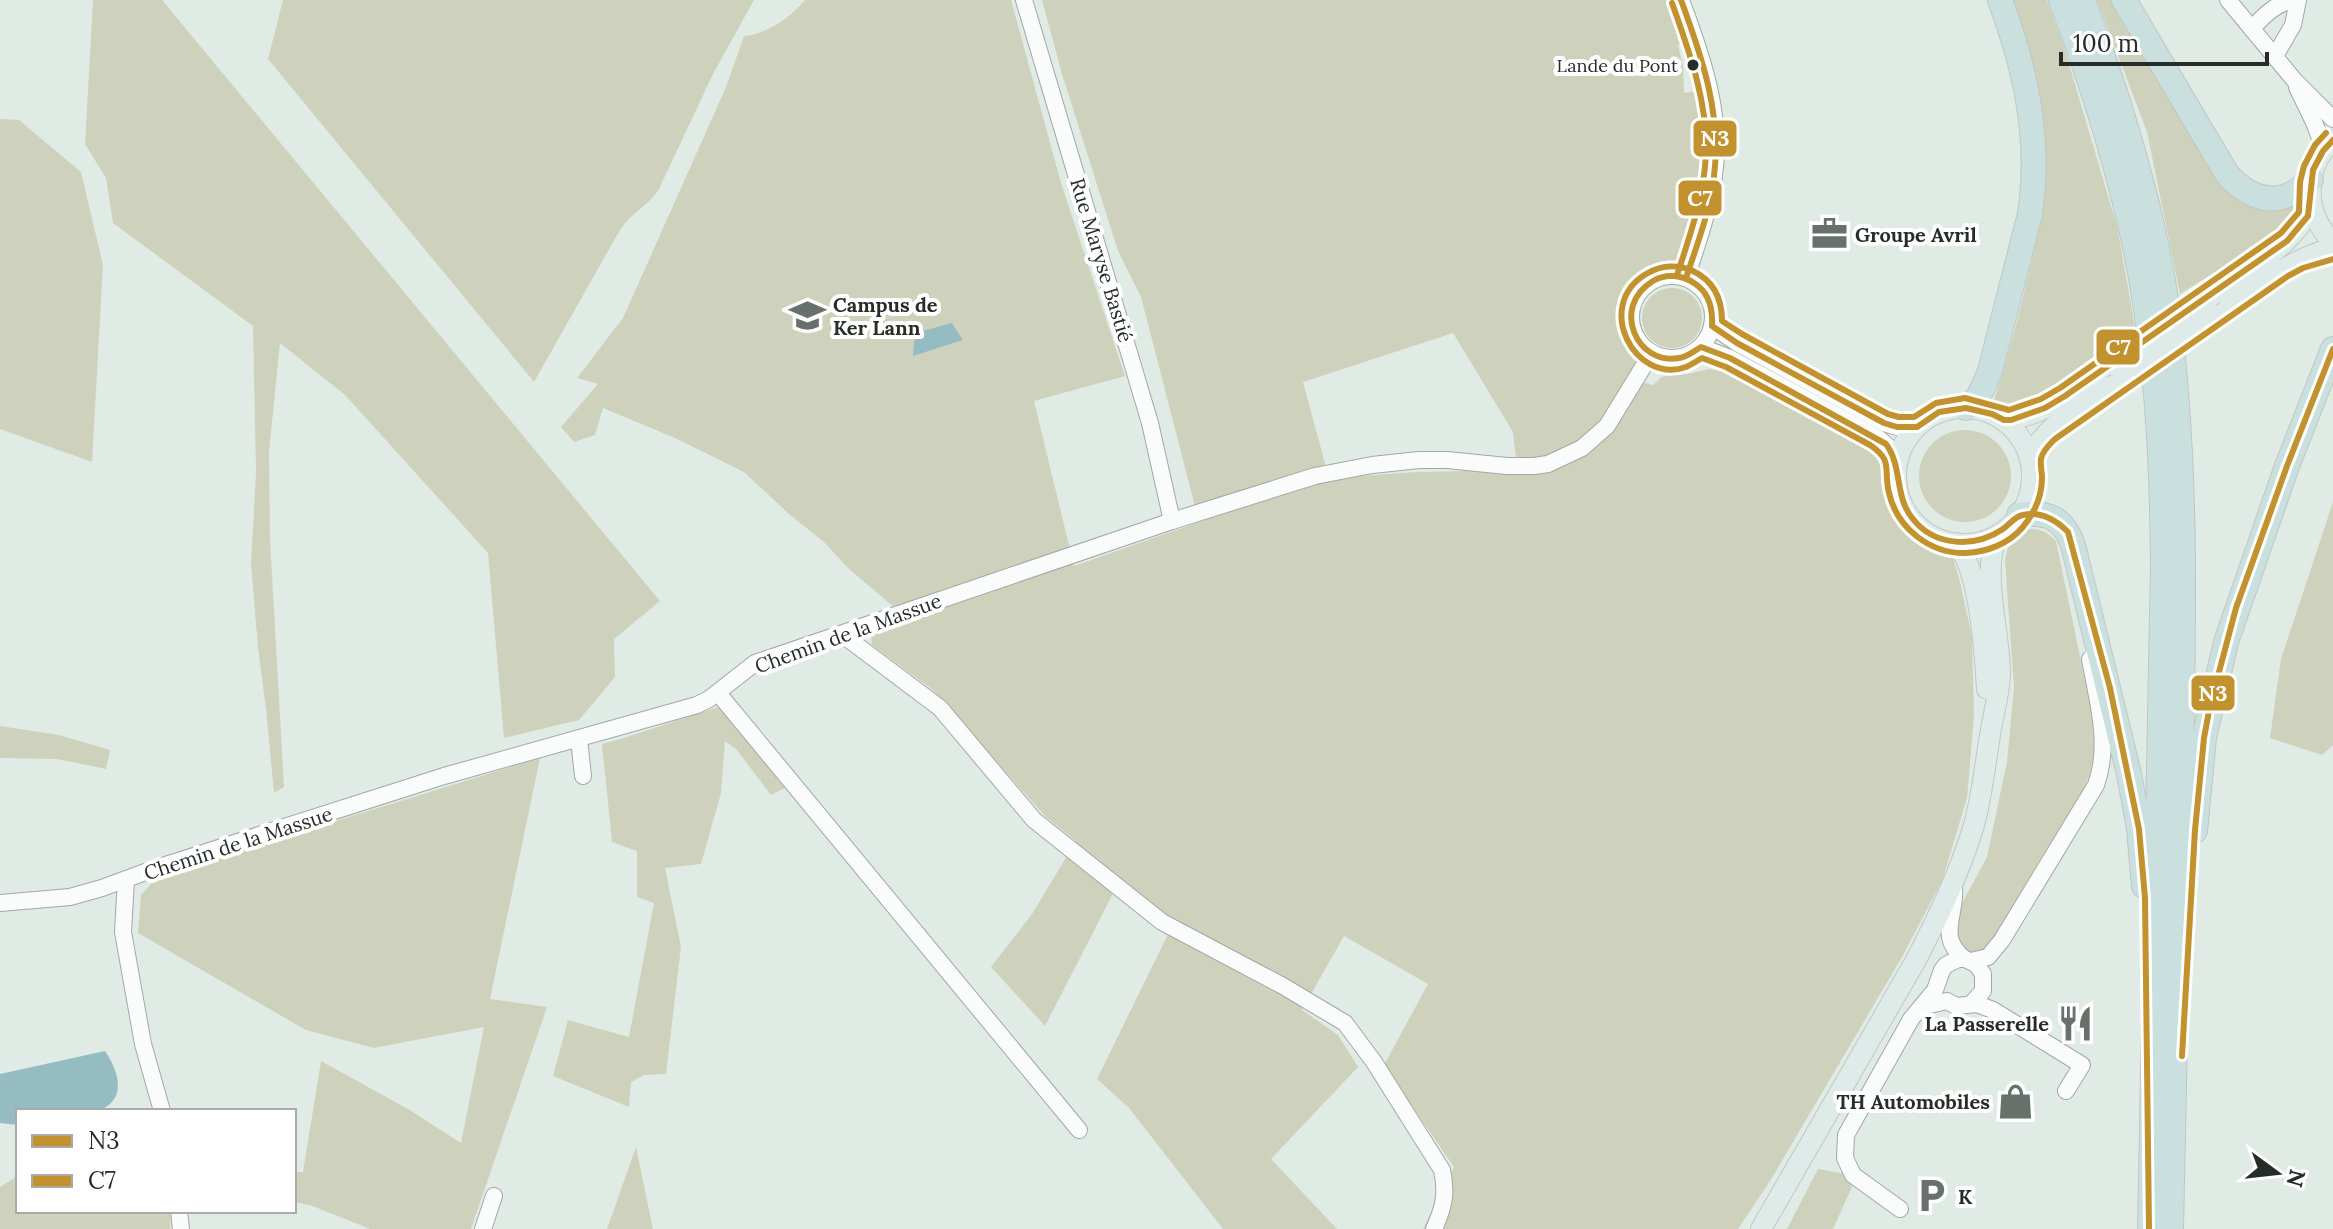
<svg xmlns="http://www.w3.org/2000/svg" width="2333" height="1229" font-family="Lora,serif">
<rect width="100%" height="100%" fill="#e1ebe6"/>
<g fill="#ced2bc" fill-rule="evenodd">
<path d="M 93,0 L 162,0 L 660,601 L 614,639 L 615,677 L 579,720 L 504,738 L 488,553 L 345,395 L 280,343 L 269,452 L 270,540 L 284,787 L 274,793 L 266,709 L 258,648 L 251,563 L 256,472 L 253,326 L 113,223 L 106,178 L 85,144 Z"/>
<path d="M 283,0 L 754,0 L 713,74 L 658,191 C 647,206 630,214 620,230 L 534,382 L 268,59 Z"/>
<path d="M 805,0 L 1011,0 L 1061,183 L 1125,376 L 1034,401 L 1074,566 L 1199,522 L 1141,297 L 1118,251 L 1062,74 L 1042,0 L 1677,0 L 1689,38 L 1678,45 L 1683,67 L 1684,93 L 1703,90 C 1716,155 1705,200 1683,261 C 1667,271 1645,274 1635,290 C 1627,302 1623,319 1627,333 C 1631,350 1648,365 1625,377 L 1653,385 L 1662,377 L 1671,375 L 1687,374 L 1709,369 L 1721,371 L 1879,456 L 1888,499 L 1903,524 L 1918,539 L 1940,549 L 1953,558 L 1960,582 L 1972,637 L 1974,716 L 1967,798 L 1942,881 L 1902,957 L 1770,1181 L 1738,1229 L 1423,1229 L 1454,1167 L 1384,1065 L 1428,984 L 1344,936 L 1302,1010 L 1338,1035 L 1358,1067 L 1271,1159 L 1337,1229 L 1223,1229 L 1129,1108 L 1097,1079 L 1174,922 L 1120,880 L 1045,1026 L 991,967 L 1032,914 L 1076,841 L 1045,816 L 933,690 L 872,645 L 871,635 L 898,625 L 895,608 L 848,568 L 825,543 L 789,514 L 744,472 L 675,438 L 603,408 L 595,435 L 574,442 L 561,427 L 598,384 L 577,378 L 623,318 L 726,87 L 744,36 C 767,34 790,18 805,0 ZM 1453,333 L 1513,432 L 1518,475 L 1469,471 L 1416,472 L 1329,478 L 1303,382 Z"/>
<path d="M 2009,0 L 2047,0 L 2063,44 L 2117,226 L 2135,327 L 2045,392 L 2007,406 L 1993,403 C 2005,368 2014,333 2023,297 C 2037,238 2051,191 2044,129 C 2040,85 2023,42 2009,0 Z"/>
<path d="M 2097,0 L 2119,0 L 2219,172 L 2305,201 L 2289,226 L 2180,294 L 2147,132 Z"/>
<path d="M 0,119 L 19,120 L 81,172 L 103,265 L 92,462 L 0,429 Z"/>
<circle cx="1672" cy="318" r="30"/>
<circle cx="1965" cy="476" r="46"/>
<path d="M 2333,502 L 2333,745 L 2322,755 L 2270,738 L 2281,659 Z"/>
<path d="M 2029,529 C 2041,529 2047,532 2056,541 L 2092,714 L 2095,749 L 2090,774 L 2080,797 L 2038,863 L 1992,943 L 1985,951 L 1969,954 L 1962,949 L 1955,928 L 1960,907 L 1987,857 L 2007,762 L 2014,687 L 2005,561 C 2008,544 2010,534 2029,529 Z"/>
<path d="M 718,707 L 736,714 L 793,784 L 771,795 L 736,749 L 725,741 L 721,793 L 701,864 L 665,868 L 681,947 L 666,1074 L 644,1075 L 631,1082 L 629,1107 L 553,1076 L 568,1020 L 629,1037 L 654,903 L 637,897 L 637,851 L 612,842 L 602,744 L 624,738 Z"/>
<path d="M 0,726 L 59,735 L 110,750 L 106,769 L 57,759 L 0,758 Z"/>
<path d="M 540,758 L 490,999 L 547,1007 L 471,1229 L 370,1229 L 310,1205 L 294,1202 L 294,1172 L 303,1172 L 321,1061 L 408,1109 L 461,1143 L 484,1027 L 374,1048 L 306,1030 L 138,933 L 141,895 L 158,876 Z"/>
<path d="M 636,1147 L 653,1229 L 607,1229 Z"/>
<path d="M 1818,1169 L 1846,1174 L 1852,1187 L 1833,1229 L 1787,1229 Z"/>
<path d="M 18,1176 L 18,1211 L 171,1211 L 170,1229 L 0,1229 L 0,1187 Z"/>
</g>
<g fill="#95bcc3">
<path d="M 952,323 L 963,340 L 913,356 L 915,333 Z"/>
<path d="M 105,1051 C 118,1070 128,1099 100,1110 C 88,1115 35,1111 18,1111 L 18,1125 L 0,1123 L 0,1074 Z"/>
</g>
<g fill="none" stroke-linecap="round" stroke-linejoin="round">
<defs>
<g id="minor">
<path d="M 1024,0 L 1150,423 L 1172,521"/>
<path d="M 1681,0 C 1702,56 1723,116 1714,176 C 1709,211 1697,245 1686,278"/>
<path d="M 2228,0 L 2295,81 L 2333,119"/>
<path d="M 2252,29 C 2263,16 2276,3 2294,0"/>
<path d="M 2275,56 L 2293,25 L 2298,0"/>
<path d="M 2297,87 C 2305,106 2322,132 2322,152"/>
<circle cx="1672" cy="317" r="41"/>
<path d="M 1712,326 L 1737,343 L 1884,423 L 1897,427 L 1917,427"/>
<path d="M 1701,347 L 1730,358 L 1875,436 C 1887,444 1893,451 1898,464"/>
<path d="M 843,635 L 940,708 L 1034,820 L 1162,922 L 1283,986 L 1345,1023 L 1374,1062 L 1442,1170 C 1447,1193 1444,1207 1434,1229"/>
<path d="M 718,693 L 1079,1130"/>
<path d="M 579,739 L 583,776"/>
<path d="M 126,880 L 123,932 L 143,1044 L 162,1111"/>
<path d="M 1954,887 C 1957,915 1936,937 1965,959"/>
<path d="M 0,903 L 70,897 L 102,888 L 156,868 L 444,776 L 697,705 L 709,699 L 755,663 L 1172,521 L 1315,476 L 1372,465 L 1419,460 L 1447,460 L 1507,466 L 1534,466 L 1548,464 L 1582,448 L 1607,426 L 1651,354"/>
<path d="M 1971,961 L 1988,957 L 2002,940 L 2096,785 C 2111,744 2097,700 2090,659"/>
<path d="M 1921,1007 L 1947,1001 L 1956,1006 L 1977,1004 L 1993,1010 L 2082,1065 L 2066,1091"/>
<path d="M 1900,1209 L 1853,1175 L 1845,1158 L 1846,1135 L 1911,1019 L 1935,990 L 1942,970 L 1946,965 L 1958,959 L 1965,959 L 1976,964 L 1983,974 L 1983,991 L 1971,1004"/>
<path d="M 179,1211 L 181,1229"/>
<path d="M 483,1229 L 494,1196"/>
</g>
<g id="major">
<path d="M 2333,140 C 2303,167 2303,214 2333,242"/>
<path d="M 2214,294 C 2245,271 2300,242 2311,204"/>
<path d="M 2215,315 C 2253,289 2288,260 2333,248"/>
<circle cx="1964" cy="476" r="68"/>
<path d="M 2004,420 C 2044,418 2079,386 2110,365"/>
<path d="M 2030,459 C 2044,424 2084,406 2113,386"/>
<path d="M 1955,543 C 1980,566 1985,655 1987,689"/>
<path d="M 1761,1229 L 1916,960 C 1938,917 1960,872 1974,825 C 1982,796 1985,765 1990,735 C 1993,715 1999,696 2000,675 C 2000,630 1982,580 1996,536"/>
</g>
<g id="highway">
<path d="M 2061,0 C 2098,99 2131,204 2146,309 C 2159,393 2162,478 2163,563 L 2150,1229"/>
<path d="M 2083,0 C 2118,96 2151,198 2166,300 C 2187,450 2184,604 2181,755 C 2178,913 2174,1071 2171,1229"/>
<path d="M 2124,0 L 2227,174 C 2253,203 2283,208 2311,179"/>
<path d="M 1966,408 C 1980,400 1984,385 1990,371 L 2030,214 C 2041,139 2026,70 2000,0"/>
<path d="M 2019,515 C 2048,511 2063,518 2073,545 L 2129,774 L 2139,829 L 2144,886"/>
<path d="M 2195,831 L 2204,738 L 2226,642 L 2287,466 L 2333,349"/>
</g>
</defs>
<use href="#minor" stroke="#a1a8a5" stroke-width="18"/>
<use href="#major" stroke="#c1c6c3" stroke-width="22"/>
<use href="#highway" stroke="#c1c6c3" stroke-width="26"/>
<use href="#minor" stroke="#fafcfb" stroke-width="16"/>
<use href="#major" stroke="#deebe9" stroke-width="20"/>
<use href="#highway" stroke="#c9e0de" stroke-width="24"/>
<defs>
<g id="major-bridge">
<path d="M 2110,365 L 2214,294"/>
<path d="M 2113,386 L 2215,315"/>
</g>
</defs>
<use href="#major-bridge" stroke="#c1c6c3" stroke-width="22" stroke-linecap="butt"/>
<use href="#major-bridge" stroke="#deebe9" stroke-width="20"/>
<defs>
<g id="bus-1">
<path d="M 1681,0 C 1702,57 1722,115 1714,176 C 1710,211 1697,245 1686,278"/>
<path d="M 2182,1056 L 2195,830 L 2204,738 L 2210,706 L 2236,608 L 2287,466 L 2333,349"/>
<path d="M 2149,1229 L 2145,898 L 2139,829 L 2110,688 L 2068,532 C 2056,520 2041,511 2023,515 C 2015,516 2010,524 2003,529 C 1975,548 1935,547 1913,519 C 1894,497 1903,467 1886,444 L 1730,358 L 1701,347 C 1694,351 1687,357 1679,358 C 1637,366 1610,307 1653,281 C 1666,273 1682,275 1694,283 C 1710,293 1713,309 1712,326 L 1737,343 L 1884,423 L 1897,427 L 1917,427 L 1939,412 L 1966,408 L 1992,414 L 2004,420 L 2011,420 L 2045,408 L 2065,396 L 2287,241 L 2308,216 L 2313,170 L 2323,151 L 2333,140"/>
</g>
<g id="bus-2">
<path d="M 1672,3 C 1689,51 1708,102 1706,154 C 1704,196 1690,236 1677,275"/>
<path d="M 2326,133 L 2315,145 L 2304,166 L 2300,182 L 2299,212 L 2281,233 L 2060,388 L 2041,399 L 2009,410 L 1965,398 L 1936,403 L 1914,417 L 1899,417 L 1888,414 L 1742,334 L 1722,321 C 1722,299 1714,281 1693,271 C 1678,264 1661,265 1646,274 C 1593,306 1635,385 1686,367 C 1691,365 1697,361 1702,358 L 1726,367 L 1870,445 C 1894,461 1883,469 1889,493 C 1897,528 1930,554 1966,553 C 1987,552 2008,544 2022,528 C 2034,514 2042,496 2042,477 C 2042,472 2040,464 2041,459 C 2042,451 2050,444 2055,439 L 2288,276 L 2303,268 L 2333,259"/>
</g>
</defs>
<use href="#bus-1" stroke="#fff" stroke-width="12"/>
<use href="#bus-2" stroke="#fff" stroke-width="12"/>
<use href="#bus-1" stroke="#c2922e" stroke-width="6"/>
<use href="#bus-2" stroke="#c2922e" stroke-width="6"/>
</g>
<defs>
<symbol id="office-bare" viewBox="-9 -9 18 18"><path d="M-6-3h4V-5.5h4V-3h4V5H-6ZM-1-4.5V-3h2v-1.5ZM-6 0V1H6V0Z" fill="#67706b" stroke="#fff" stroke-width="2.5" paint-order="stroke"/></symbol>
<symbol id="university-bare" viewBox="-9 -9 18 18"><path d="M0-5L7-2L0 1L-7-2ZM-4 1L0 2.5L4 1V4Q0 6-4 4Z" fill="#67706b" stroke="#fff" stroke-width="2.5" paint-order="stroke"/></symbol>
<symbol id="restaurant-bare" viewBox="-9 -9 18 18"><path d="M-5-6h1v4h1v-4h1v4h1v-4h1v5L-1.5 .5V6h-2V.5L-5-1ZM5-6V6H3V1.5H1.5Q1.5-4 5-6Z" fill="#67706b" stroke="#fff" stroke-width="2.5" paint-order="stroke"/></symbol>
<symbol id="shop-bare" viewBox="-9 -9 18 18"><path d="M-5-2.5h2.3a2.7 3.5 0 0 1 5.4 0H5L5.5 6h-11ZM-1.5-2.5h3a1.5 2.3 0 0 0-3 0Z" fill="#67706b" stroke="#fff" stroke-width="2.5" paint-order="stroke"/></symbol>
<symbol id="parking-bare" viewBox="-9 -9 18 18"><path d="M-3.5-5.5H1a3.5 3.5 0 0 1 0 7H-1V5.5H-3.5ZM-1-3.4V-.6H.8a1.4 1.4 0 0 0 0-2.8Z" fill="#67706b" stroke="#fff" stroke-width="2.5" paint-order="stroke"/></symbol>
</defs>
<g fill-rule="evenodd">
<use href="#office-bare" x="1804" y="208" width="51" height="51"/>
<use href="#university-bare" x="782" y="290" width="51" height="51"/>
<use href="#restaurant-bare" x="2050" y="998" width="51" height="51"/>
<use href="#shop-bare" x="1990" y="1076" width="51" height="51"/>
<use href="#parking-bare" x="1906" y="1170" width="51" height="51"/>
</g>
<circle fill="#262d29" stroke="#fff" stroke-width="3" cx="1693" cy="65" r="7"/>
<g text-anchor="middle" dominant-baseline="central" stroke-width="8" stroke-linejoin="round" paint-order="stroke">
<g font-size="18" fill="#262d29" stroke="#fff" text-anchor="end">
<text x="1678" y="65">Lande du Pont</text>
</g>
<g font-size="20" font-weight="bold" fill="#262d29" stroke="#fff" text-anchor="start">
<text x="1855" y="234">Groupe Avril</text>
<text x="833" y="304">Campus de<tspan x="833" dy="23">Ker Lann</tspan></text>
<text x="2049" y="1023" text-anchor="end">La Passerelle</text>
<text x="1990" y="1101" text-anchor="end">TH Automobiles</text>
<text x="1958" y="1196">K</text>
</g>
<g font-size="20" fill="#262d29" stroke="#fff">
<text transform="translate(1102 260) rotate(73)">Rue Maryse Bastié</text>
<text transform="translate(848 633) rotate(-20)">Chemin de la Massue</text>
<text transform="translate(238 843) rotate(-18)">Chemin de la Massue</text>
</g>
</g>
<g stroke="#fff" stroke-width="3">
<rect x="1692" y="119" width="46" height="39" rx="8" fill="#c2922e"/>
<rect x="1677" y="179" width="46" height="38" rx="8" fill="#c2922e"/>
<rect x="2095" y="328" width="46" height="38" rx="8" fill="#c2922e"/>
<rect x="2190" y="674" width="46" height="38" rx="8" fill="#c2922e"/>
</g>
<g font-size="22" text-anchor="middle" font-weight="bold" fill="#fff">
<text x="1715" y="146">N3</text>
<text x="1700" y="206">C7</text>
<text x="2118" y="355">C7</text>
<text x="2213" y="701">N3</text>
</g>
<rect x="16" y="1109" width="280" height="104" fill="#ffffff" stroke="#a8aba9" stroke-width="2"/>
<rect x="32" y="1135" width="40" height="12" fill="#c2922e" stroke="#a8aba9" stroke-width="2"/>
<text x="88" y="1149" font-size="24" fill="#262d29">N3</text>
<rect x="32" y="1175" width="40" height="12" fill="#c2922e" stroke="#a8aba9" stroke-width="2"/>
<text x="88" y="1189" font-size="24" fill="#262d29">C7</text>
<g transform="translate(2277 1173) rotate(105)" stroke="#ffffff" stroke-width="6" paint-order="stroke">
<path d="M0-6L14 30L0 20L-14 30Z" fill="#262d29"/>
<text y="-12" font-size="22" font-weight="bold" text-anchor="middle" fill="#262d29">N</text>
</g>
<path d="M2061 52v12h206v-12" fill="none" stroke="#262d29" stroke-width="4"/>
<text x="2073" y="52" font-size="24" fill="#262d29" stroke="#ffffff" stroke-width="6" paint-order="stroke">100 m</text>
</svg>
